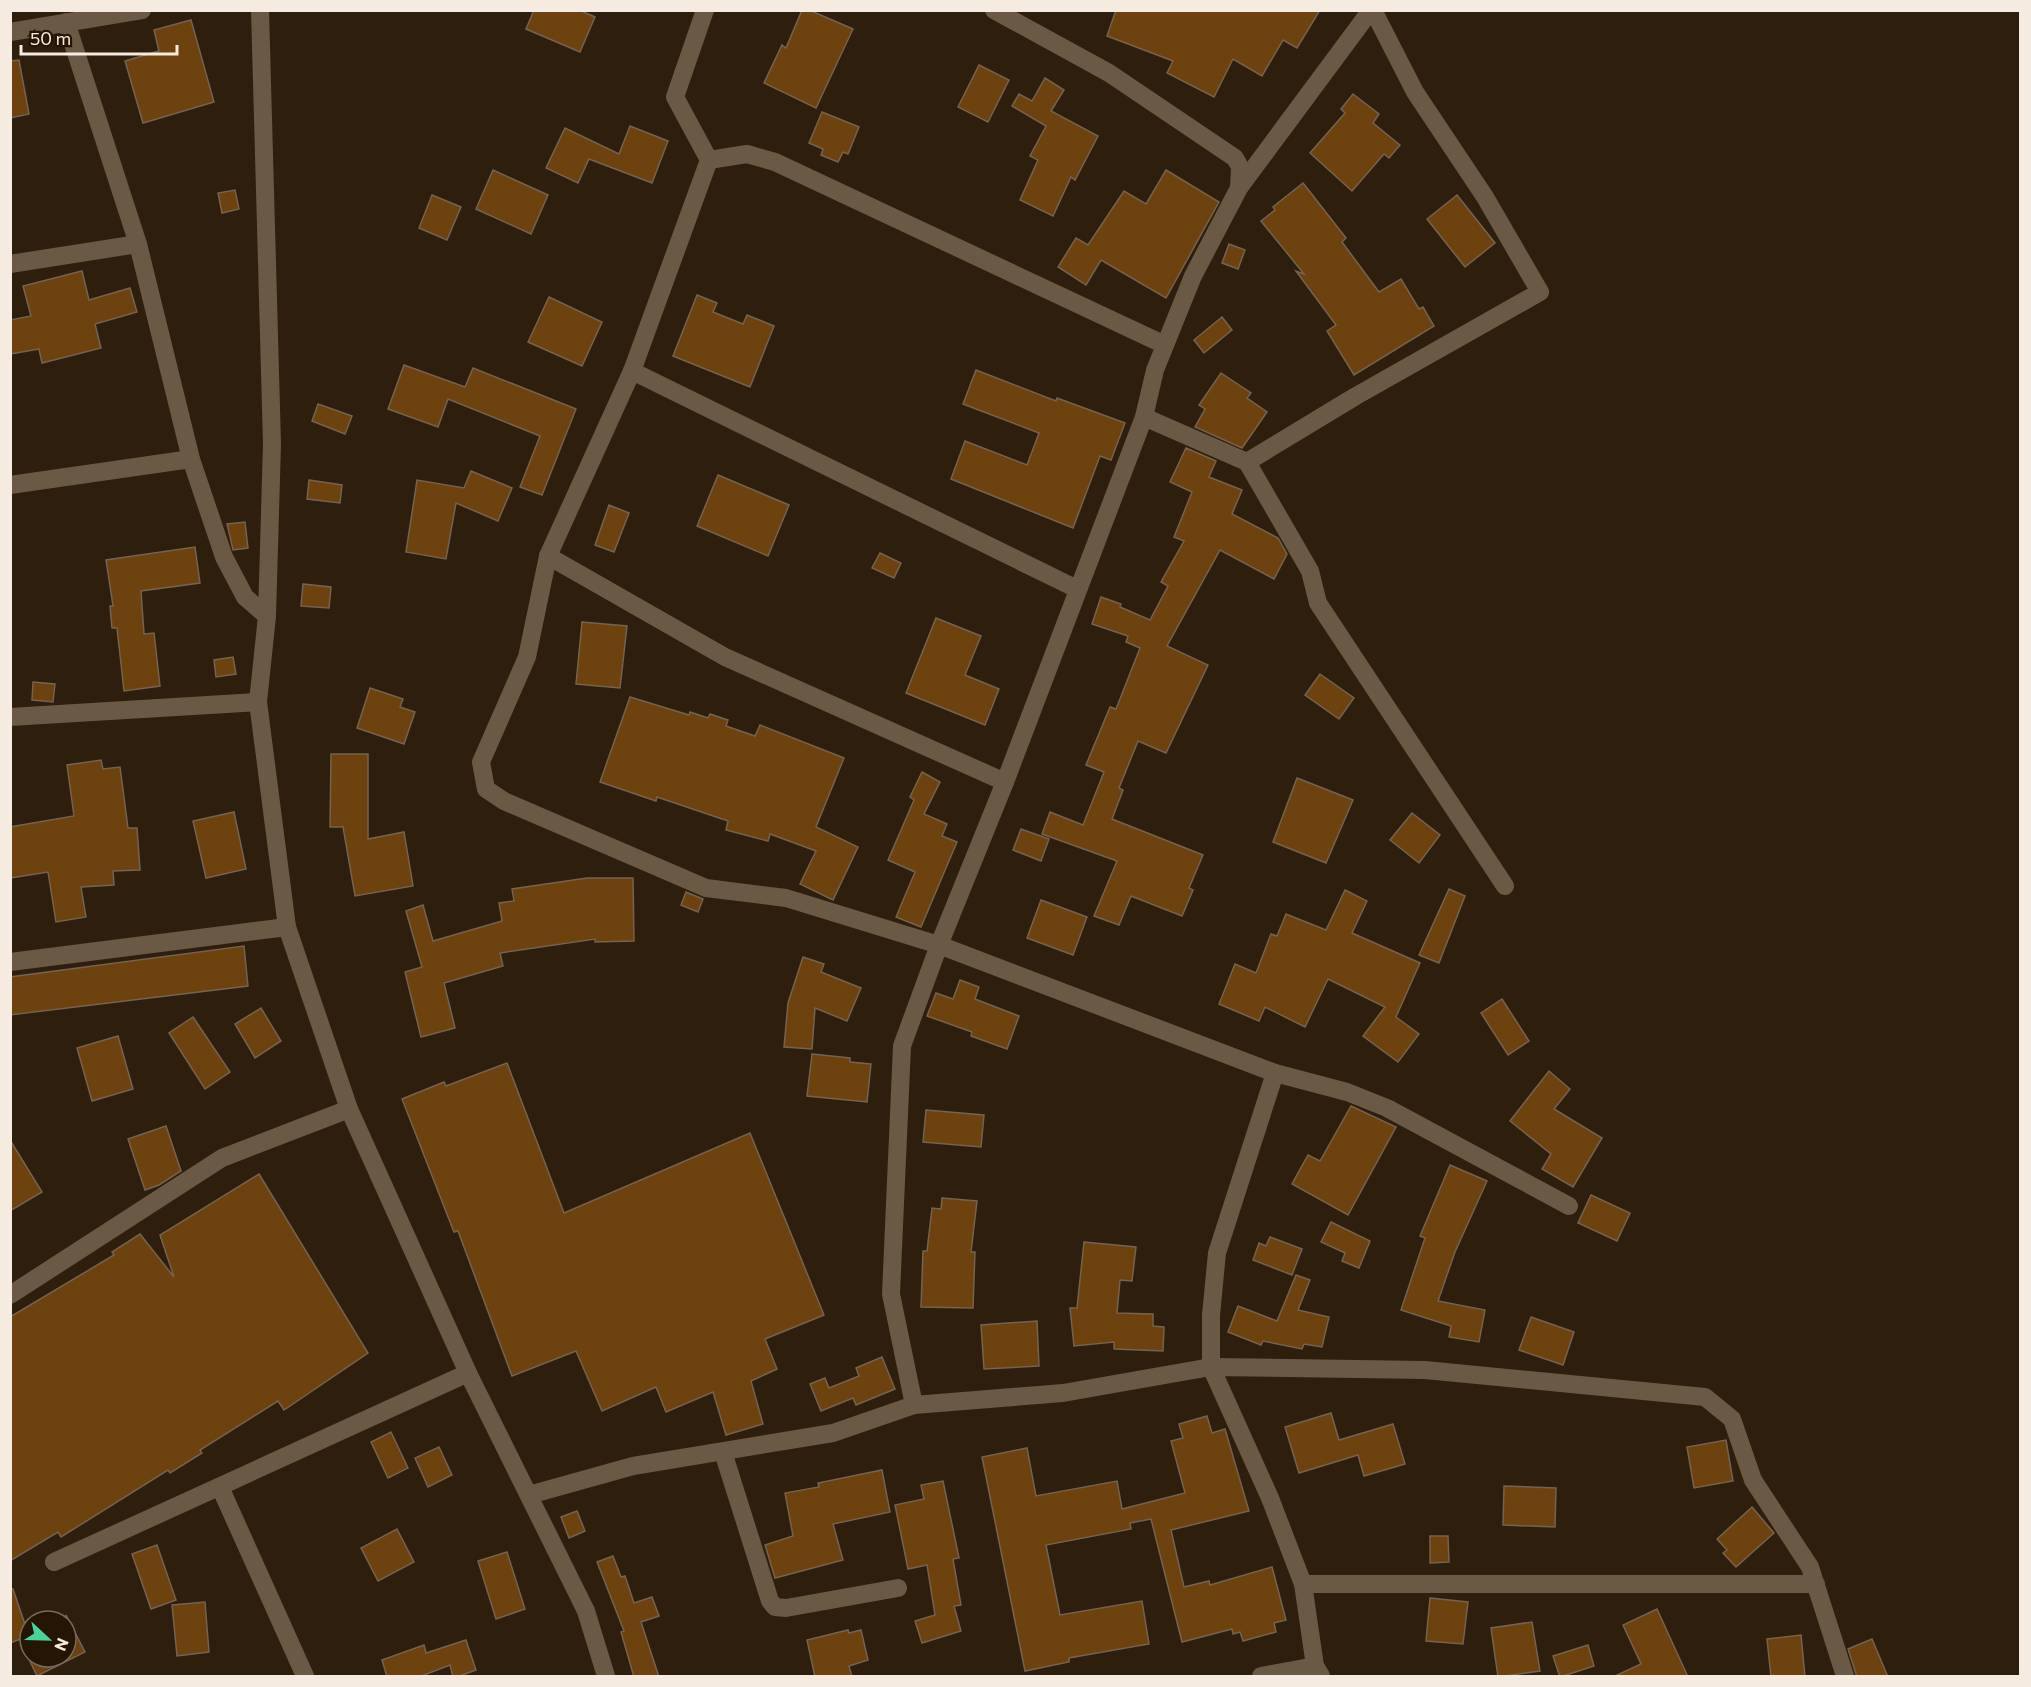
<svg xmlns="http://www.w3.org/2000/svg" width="2031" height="1687" font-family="Commissioner,sans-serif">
<rect width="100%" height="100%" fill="#2e1e0e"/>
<g fill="#6e420e" stroke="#756250" stroke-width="1.5">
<path d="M 534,10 L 579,10 L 595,17 L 580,52 L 526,29 Z"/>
<path d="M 802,10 L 809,10 L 853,29 L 816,108 L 764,83 L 782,45 L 786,48 Z"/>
<path d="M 1116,10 L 1320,10 L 1297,48 L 1283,40 L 1262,76 L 1233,59 L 1214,97 L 1167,73 L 1173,61 L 1107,36 Z"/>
<path d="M 191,20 L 214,102 L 143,123 L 125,61 L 159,51 L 154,30 Z"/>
<path d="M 19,60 L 29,114 L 10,118 L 10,61 Z"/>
<path d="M 979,65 L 1009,80 L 988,122 L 958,107 Z"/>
<path d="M 1045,78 L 1064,90 L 1051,111 L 1098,136 L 1075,180 L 1071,177 L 1053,216 L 1020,200 L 1038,160 L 1030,156 L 1046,126 L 1012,106 L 1019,94 L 1032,101 Z"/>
<path d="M 1353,94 L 1379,114 L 1373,123 L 1400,145 L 1389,158 L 1384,154 L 1352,191 L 1310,153 L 1345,113 L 1341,109 Z"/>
<path d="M 822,112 L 859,127 L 848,154 L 843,152 L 838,162 L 821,155 L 823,149 L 809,143 Z"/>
<path d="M 630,126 L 668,141 L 652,183 L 589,159 L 578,183 L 546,168 L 565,128 L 619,154 Z"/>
<path d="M 493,170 L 548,195 L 531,234 L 476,209 Z"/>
<path d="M 1166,170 L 1219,202 L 1166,298 L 1101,260 L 1086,285 L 1058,267 L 1076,238 L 1088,245 L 1124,191 L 1146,204 Z"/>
<path d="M 1303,183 L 1346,238 L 1342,242 L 1379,292 L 1401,279 L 1419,309 L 1423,307 L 1434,326 L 1354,375 L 1327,331 L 1336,325 L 1296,271 L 1304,274 L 1261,221 L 1275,210 L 1273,207 Z"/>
<path d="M 235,190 L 239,209 L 222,213 L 218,193 Z"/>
<path d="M 432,195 L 461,207 L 447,240 L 419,228 Z"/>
<path d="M 1457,195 L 1495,243 L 1465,267 L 1427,219 Z"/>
<path d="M 1229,244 L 1245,250 L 1238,269 L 1222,263 Z"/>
<path d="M 82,271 L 89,300 L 130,288 L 137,312 L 95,324 L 101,348 L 42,363 L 39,349 L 10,354 L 10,320 L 31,316 L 23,286 Z"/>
<path d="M 697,295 L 717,303 L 713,312 L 743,324 L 747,315 L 774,326 L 750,387 L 673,356 Z"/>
<path d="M 549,297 L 602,322 L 582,366 L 528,342 Z"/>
<path d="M 1222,317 L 1232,330 L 1204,353 L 1194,340 Z"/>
<path d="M 404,365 L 465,387 L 473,368 L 576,409 L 542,495 L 520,487 L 540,436 L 448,399 L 438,427 L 388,409 Z"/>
<path d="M 976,370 L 1056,401 L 1057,398 L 1125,423 L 1111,460 L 1100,456 L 1073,528 L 951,479 L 965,441 L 1027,465 L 1039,433 L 963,404 Z"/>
<path d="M 1221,373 L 1251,393 L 1247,398 L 1267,412 L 1242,448 L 1195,427 L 1205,409 L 1199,405 Z"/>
<path d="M 318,404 L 352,416 L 345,434 L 312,421 Z"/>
<path d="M 1186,448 L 1216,461 L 1209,477 L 1242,490 L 1232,514 L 1278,538 L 1287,554 L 1274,579 L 1220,550 L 1167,646 L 1208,665 L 1166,753 L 1138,741 L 1119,788 L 1123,790 L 1112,819 L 1203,855 L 1189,888 L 1193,890 L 1182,916 L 1131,896 L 1119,925 L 1094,916 L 1117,861 L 1042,834 L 1050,812 L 1083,825 L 1104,772 L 1086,765 L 1110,707 L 1116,709 L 1140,648 L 1126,642 L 1128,636 L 1092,624 L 1101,597 L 1121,604 L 1120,607 L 1150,620 L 1168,586 L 1161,582 L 1184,541 L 1174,537 L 1192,492 L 1170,482 Z"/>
<path d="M 471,471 L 512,488 L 498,521 L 456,503 L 446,559 L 406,552 L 417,480 L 464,488 Z"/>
<path d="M 718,475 L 789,505 L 768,556 L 697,526 Z"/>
<path d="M 309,480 L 342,485 L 340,503 L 307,499 Z"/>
<path d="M 609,505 L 629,513 L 614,552 L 595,545 Z"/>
<path d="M 245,522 L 248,548 L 233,550 L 227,524 Z"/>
<path d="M 195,547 L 200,583 L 141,591 L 144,634 L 154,633 L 160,686 L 124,691 L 117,628 L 112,628 L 110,606 L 113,606 L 106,560 Z"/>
<path d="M 880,553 L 901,563 L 894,578 L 872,568 Z"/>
<path d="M 303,584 L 331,587 L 329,608 L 301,606 Z"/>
<path d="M 936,618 L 981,636 L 965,675 L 999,689 L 985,725 L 906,693 Z"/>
<path d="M 582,622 L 627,626 L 620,688 L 576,684 Z"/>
<path d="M 233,657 L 236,674 L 216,677 L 214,660 Z"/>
<path d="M 1320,674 L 1354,698 L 1339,719 L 1305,695 Z"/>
<path d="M 33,682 L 55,684 L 53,702 L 32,700 Z"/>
<path d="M 370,688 L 403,699 L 400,707 L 415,712 L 404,744 L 357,728 Z"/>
<path d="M 630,697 L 689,715 L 690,712 L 708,718 L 710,714 L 728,720 L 726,726 L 755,736 L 760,725 L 844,758 L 816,827 L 858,847 L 833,900 L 800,884 L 816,851 L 770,834 L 768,841 L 726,830 L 728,821 L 657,797 L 656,801 L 600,782 Z"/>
<path d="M 331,754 L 368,754 L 368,839 L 404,832 L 413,886 L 355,896 L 343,827 L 330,827 Z"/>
<path d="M 101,760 L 103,769 L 120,767 L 128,828 L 137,828 L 140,870 L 113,871 L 114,885 L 81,887 L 86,917 L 56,922 L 48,872 L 10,878 L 10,827 L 74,816 L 67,765 Z"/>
<path d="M 922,772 L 940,782 L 924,814 L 947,824 L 942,836 L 957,842 L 921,927 L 896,917 L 915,872 L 888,860 L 914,800 L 910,797 Z"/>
<path d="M 1297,778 L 1353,800 L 1326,863 L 1273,842 Z"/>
<path d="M 234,812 L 246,869 L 206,878 L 193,821 Z"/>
<path d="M 1412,813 L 1440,835 L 1419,863 L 1390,840 Z"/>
<path d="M 1021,829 L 1049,839 L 1041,861 L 1013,850 Z"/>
<path d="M 587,878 L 633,878 L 634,941 L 595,942 L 595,939 L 500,953 L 503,966 L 444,983 L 455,1028 L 421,1037 L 405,972 L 422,967 L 406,911 L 423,905 L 433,941 L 502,921 L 499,903 L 514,901 L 512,889 Z"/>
<path d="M 1449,889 L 1465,896 L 1439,963 L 1419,955 Z"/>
<path d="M 1345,890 L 1367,901 L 1352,933 L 1420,963 L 1396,1017 L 1419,1034 L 1398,1062 L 1363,1036 L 1385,1007 L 1328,979 L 1305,1027 L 1265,1007 L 1259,1021 L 1219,1004 L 1235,964 L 1256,973 L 1271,934 L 1277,936 L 1286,914 L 1326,930 Z"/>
<path d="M 686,892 L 703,899 L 698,912 L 681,905 Z"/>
<path d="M 1041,900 L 1087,917 L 1073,955 L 1027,938 Z"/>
<path d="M 244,946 L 248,986 L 10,1015 L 10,977 Z"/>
<path d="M 803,957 L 824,964 L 821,972 L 861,988 L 847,1021 L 815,1008 L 812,1049 L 784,1047 L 788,1003 Z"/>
<path d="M 960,980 L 979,987 L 975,999 L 1019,1016 L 1007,1049 L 971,1036 L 972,1032 L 927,1016 L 936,993 L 953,999 Z"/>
<path d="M 1502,999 L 1529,1041 L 1508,1055 L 1481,1013 Z"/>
<path d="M 261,1008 L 281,1041 L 255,1058 L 235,1024 Z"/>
<path d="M 193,1017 L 230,1072 L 205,1089 L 169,1033 Z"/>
<path d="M 118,1036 L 133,1089 L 92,1101 L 77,1048 Z"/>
<path d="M 812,1054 L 850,1058 L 850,1062 L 871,1064 L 867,1102 L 807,1096 Z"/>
<path d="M 507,1063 L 564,1213 L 750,1133 L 824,1315 L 765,1339 L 777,1369 L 751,1381 L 763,1424 L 726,1435 L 713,1392 L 666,1412 L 656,1387 L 602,1411 L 576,1351 L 512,1376 L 458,1231 L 454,1232 L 402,1099 L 444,1082 L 446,1086 Z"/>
<path d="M 1549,1071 L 1570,1089 L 1554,1109 L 1602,1138 L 1573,1187 L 1542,1169 L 1551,1154 L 1510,1121 Z"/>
<path d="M 1351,1106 L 1396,1127 L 1348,1215 L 1292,1184 L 1308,1155 L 1320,1161 Z"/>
<path d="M 926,1110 L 984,1115 L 981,1147 L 923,1142 Z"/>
<path d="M 166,1126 L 181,1171 L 159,1185 L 145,1190 L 128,1139 Z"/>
<path d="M 10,1140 L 42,1192 L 10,1211 Z"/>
<path d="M 1450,1165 L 1487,1181 L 1455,1252 L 1438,1301 L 1485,1310 L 1479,1342 L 1449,1337 L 1451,1326 L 1401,1310 L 1425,1238 L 1420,1236 Z"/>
<path d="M 259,1174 L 368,1353 L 284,1410 L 278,1401 L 200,1450 L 202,1453 L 170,1473 L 168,1470 L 61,1537 L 58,1532 L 10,1561 L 10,1317 L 114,1255 L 112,1252 L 140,1234 L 174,1277 L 160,1235 Z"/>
<path d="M 1591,1195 L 1630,1213 L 1617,1241 L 1578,1223 Z"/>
<path d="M 942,1198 L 977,1201 L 971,1252 L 975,1252 L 973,1308 L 921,1307 L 923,1251 L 927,1251 L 932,1208 L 941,1209 Z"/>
<path d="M 1331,1222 L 1370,1241 L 1359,1268 L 1342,1261 L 1345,1253 L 1321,1242 Z"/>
<path d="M 1270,1237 L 1302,1249 L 1292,1275 L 1253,1260 L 1259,1243 L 1266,1246 Z"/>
<path d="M 1084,1242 L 1136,1247 L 1132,1281 L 1120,1280 L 1117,1313 L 1153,1314 L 1153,1326 L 1164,1327 L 1163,1351 L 1114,1349 L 1114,1342 L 1074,1346 L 1070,1308 L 1077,1308 Z"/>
<path d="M 1296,1275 L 1310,1280 L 1298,1310 L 1329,1317 L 1322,1347 L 1304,1344 L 1302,1349 L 1263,1341 L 1261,1345 L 1228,1332 L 1238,1306 L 1277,1321 Z"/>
<path d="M 1531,1317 L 1574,1332 L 1563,1365 L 1519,1350 Z"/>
<path d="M 1037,1321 L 1039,1366 L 984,1369 L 981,1325 Z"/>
<path d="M 882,1357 L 895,1389 L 856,1405 L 853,1398 L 821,1411 L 810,1384 L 825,1378 L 829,1388 L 859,1376 L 856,1368 Z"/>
<path d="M 1331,1413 L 1339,1440 L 1393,1424 L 1405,1464 L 1364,1476 L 1358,1455 L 1299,1473 L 1285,1427 Z"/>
<path d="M 1207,1416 L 1212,1433 L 1225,1429 L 1249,1511 L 1171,1530 L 1184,1587 L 1209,1581 L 1210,1585 L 1272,1567 L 1286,1620 L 1274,1623 L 1276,1632 L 1243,1641 L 1240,1632 L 1233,1634 L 1232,1629 L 1182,1642 L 1151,1519 L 1130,1523 L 1131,1529 L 1046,1545 L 1060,1615 L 1142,1601 L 1149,1644 L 1069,1658 L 1069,1662 L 1025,1671 L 982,1457 L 1027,1448 L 1036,1496 L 1117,1481 L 1122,1509 L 1185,1493 L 1171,1441 L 1183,1438 L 1179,1424 Z"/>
<path d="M 391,1432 L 408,1468 L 388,1478 L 371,1442 Z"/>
<path d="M 1726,1440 L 1733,1481 L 1694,1488 L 1687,1447 Z"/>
<path d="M 439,1447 L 452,1475 L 428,1487 L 415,1458 Z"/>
<path d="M 882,1470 L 890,1512 L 833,1524 L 843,1560 L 775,1578 L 765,1545 L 793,1536 L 785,1493 L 819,1487 L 818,1483 Z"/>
<path d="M 943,1481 L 959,1558 L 953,1559 L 961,1605 L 954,1606 L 961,1631 L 922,1643 L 915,1621 L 935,1615 L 927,1565 L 908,1569 L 895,1505 L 924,1499 L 921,1485 Z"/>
<path d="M 1504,1486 L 1556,1488 L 1555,1527 L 1503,1525 Z"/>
<path d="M 1752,1507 L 1774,1533 L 1736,1567 L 1723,1553 L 1727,1550 L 1717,1539 Z"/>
<path d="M 577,1511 L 585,1531 L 569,1538 L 561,1517 Z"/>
<path d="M 397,1529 L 414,1562 L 378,1581 L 361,1548 Z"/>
<path d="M 1430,1536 L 1448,1536 L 1449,1562 L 1430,1563 Z"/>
<path d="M 157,1545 L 176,1600 L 151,1609 L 132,1554 Z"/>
<path d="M 507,1552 L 525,1609 L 496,1619 L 478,1561 Z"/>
<path d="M 613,1556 L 621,1577 L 625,1576 L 634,1603 L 652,1597 L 659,1616 L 641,1622 L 659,1677 L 634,1677 L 621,1632 L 624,1631 L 597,1562 Z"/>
<path d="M 10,1589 L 13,1589 L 29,1636 L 10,1643 Z"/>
<path d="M 1430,1598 L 1468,1602 L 1463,1644 L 1426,1641 Z"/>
<path d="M 205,1602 L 209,1652 L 177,1656 L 172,1605 Z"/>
<path d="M 1657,1609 L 1688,1677 L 1613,1677 L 1641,1664 L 1623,1625 Z"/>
<path d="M 66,1615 L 85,1652 L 37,1676 L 28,1657 L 66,1657 Z"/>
<path d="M 1532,1622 L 1540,1671 L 1498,1677 L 1491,1628 Z"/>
<path d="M 848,1630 L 849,1633 L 861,1630 L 868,1660 L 849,1666 L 852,1677 L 815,1677 L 807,1640 Z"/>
<path d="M 1801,1635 L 1805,1677 L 1771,1677 L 1767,1639 Z"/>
<path d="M 1872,1639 L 1888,1677 L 1857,1677 L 1848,1649 Z"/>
<path d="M 466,1640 L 476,1670 L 457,1677 L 453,1677 L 450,1665 L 419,1677 L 387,1677 L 382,1660 L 424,1645 L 426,1653 Z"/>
<path d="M 1588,1645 L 1594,1666 L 1560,1677 L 1553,1656 Z"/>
</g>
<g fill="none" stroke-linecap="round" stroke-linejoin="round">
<g stroke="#6a5944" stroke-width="18">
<path d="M 260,10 L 272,444 L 267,616 L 258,702 L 287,927 L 349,1109 L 468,1373 L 586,1611 L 606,1676"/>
<path d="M 705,10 L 675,97 L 709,160"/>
<path d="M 66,22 L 138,244 L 191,459 L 224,557 L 245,597 L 267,616"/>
<path d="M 10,32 L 142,10"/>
<path d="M 1239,188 L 1371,10"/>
<path d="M 10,264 L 138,244"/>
<path d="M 1165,345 L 775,162 L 747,154 L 709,160 L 632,371 L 548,556 L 527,657 L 481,762 L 486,789 L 504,801 L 706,888 L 786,898 L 939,945 L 1275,1073 L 1347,1092 L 1387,1108 L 1569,1206"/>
<path d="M 632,371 L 1077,589"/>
<path d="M 1144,417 L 1247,462 L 1356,396 L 1540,292 L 1485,197 L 1415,92 L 1373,10"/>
<path d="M 1247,462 L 1310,571 L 1318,603 L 1505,886"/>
<path d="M 10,485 L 191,459"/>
<path d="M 548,556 L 725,657 L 1005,782"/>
<path d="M 10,717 L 258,702"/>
<path d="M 10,962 L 287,927"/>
<path d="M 1275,1073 L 1217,1253 L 1211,1315 L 1211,1367 L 1270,1498 L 1303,1584 L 1315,1666 L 1321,1676"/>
<path d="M 10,1295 L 222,1158 L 349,1109"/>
<path d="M 914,1405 L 891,1294 L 902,1046 L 939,945 L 1005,782 L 1144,417 L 1155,370 L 1193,276 L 1239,188 L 1240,167 L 1235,158 L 1109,73 L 994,10"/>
<path d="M 723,1452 L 770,1601 L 775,1607 L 786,1608 L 898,1588"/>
<path d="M 220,1487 L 305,1676"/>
<path d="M 529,1495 L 633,1466 L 833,1433 L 914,1405 L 1063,1393 L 1211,1367 L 1425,1370 L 1705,1397 L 1732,1419 L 1753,1480 L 1810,1567 L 1845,1676"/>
<path d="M 54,1562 L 468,1373"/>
<path d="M 1303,1584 L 1816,1584"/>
<path d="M 1261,1676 L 1315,1666"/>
</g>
</g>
<rect width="2031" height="1687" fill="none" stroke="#f6ebe0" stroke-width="24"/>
<g transform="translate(48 1639) rotate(112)"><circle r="28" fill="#241505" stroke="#786b5d" stroke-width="1.5"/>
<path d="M0-4.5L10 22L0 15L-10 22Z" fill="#4ad49c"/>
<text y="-9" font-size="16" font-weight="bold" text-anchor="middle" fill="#f6ebe0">N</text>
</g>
<path d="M21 45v9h156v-9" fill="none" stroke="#f6ebe0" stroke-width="3"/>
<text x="30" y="45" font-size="18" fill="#f6ebe0" stroke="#241505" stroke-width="4.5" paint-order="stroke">50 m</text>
</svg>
